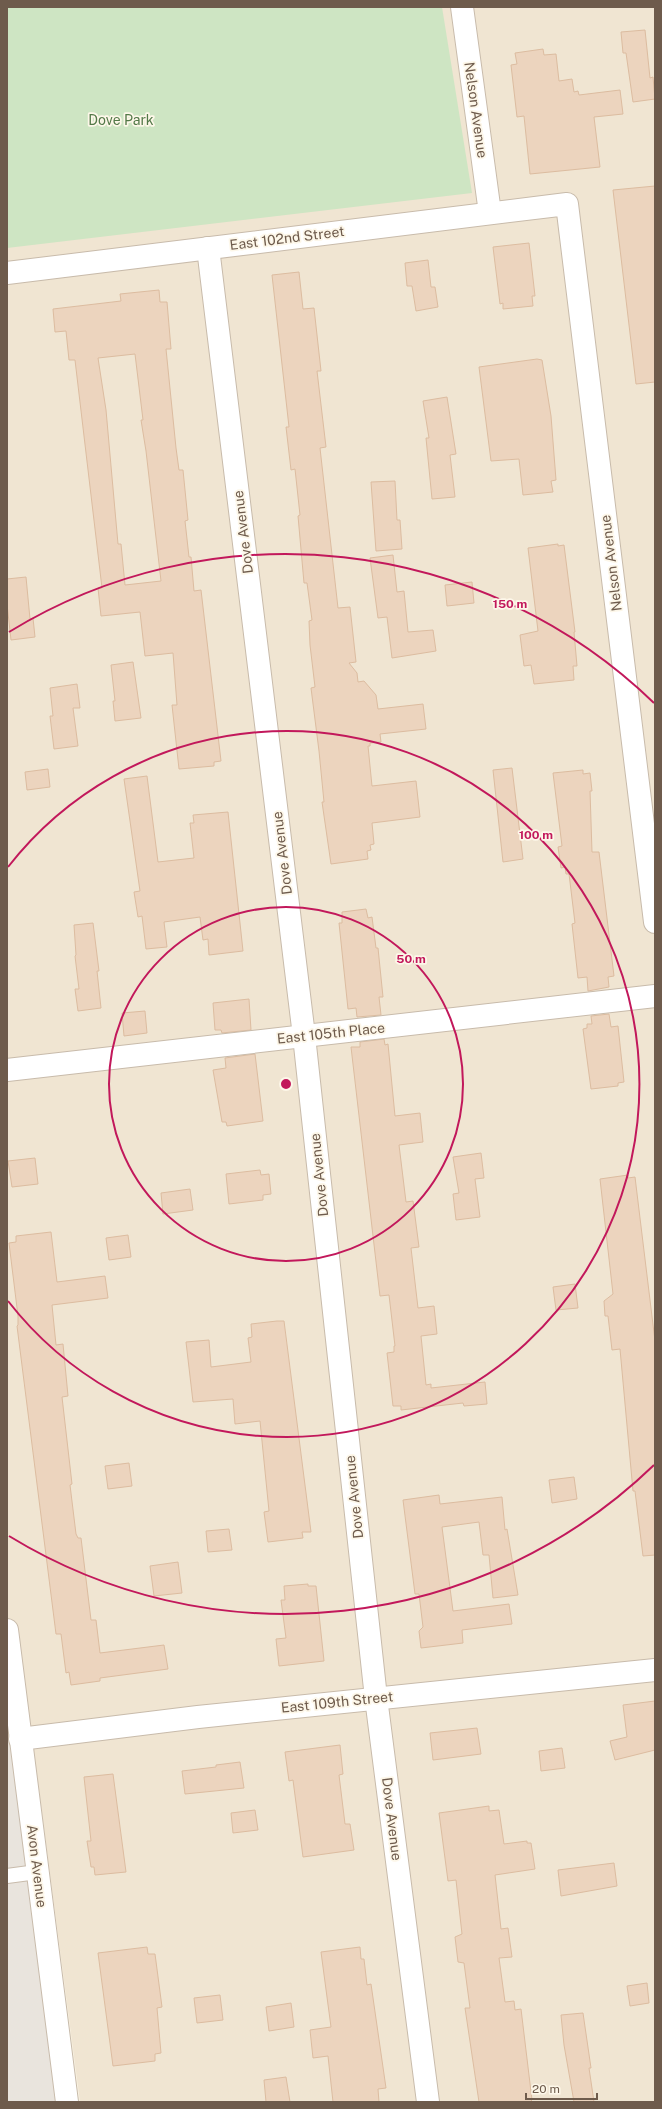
<svg xmlns="http://www.w3.org/2000/svg" width="662" height="2109" font-family="'Public Sans',sans-serif">
<rect width="100%" height="100%" fill="#f9f3e3"/>
<path fill="#f0e5d2" d="M 7,7 L 655,7 L 655,2102 L 80,2102 L 30,1722 L 7,1724 Z"/>
<path fill="#e9e4dd" d="M 18,1722 L 67,2102 L 7,2102 L 7,1723 Z"/>
<path fill="#cee5c3" d="M 7,7 L 442,7 L 472,193 L 7,248 Z"/>
<g fill="#ecd4be" stroke="#dcbca0" fill-rule="evenodd">
<path d="M 645,30 L 650,78 L 653,77 L 655,99 L 633,102 L 626,53 L 623,53 L 621,32 Z"/>
<path d="M 543,49 L 544,55 L 556,54 L 559,81 L 572,79 L 574,92 L 578,91 L 579,95 L 620,90 L 623,114 L 594,117 L 600,167 L 530,174 L 524,116 L 517,117 L 511,65 L 517,64 L 515,53 Z"/>
<path d="M 655,186 L 655,382 L 636,384 L 613,190 Z"/>
<path d="M 529,243 L 535,296 L 532,296 L 533,306 L 503,309 L 503,303 L 500,304 L 493,247 Z"/>
<path d="M 428,260 L 431,287 L 435,287 L 438,307 L 416,311 L 412,286 L 407,286 L 405,263 Z"/>
<path d="M 299,272 L 303,309 L 314,308 L 321,371 L 317,371 L 326,447 L 320,448 L 338,608 L 350,607 L 356,662 L 349,663 L 357,673 L 358,682 L 364,681 L 376,695 L 378,709 L 423,704 L 426,729 L 380,734 L 381,742 L 370,743 L 370,746 L 368,746 L 372,786 L 416,781 L 420,817 L 372,823 L 374,844 L 370,845 L 371,850 L 367,851 L 368,859 L 331,864 L 322,802 L 324,802 L 319,751 L 311,688 L 315,687 L 310,645 L 309,621 L 312,620 L 307,583 L 304,583 L 298,516 L 300,515 L 295,469 L 291,470 L 286,427 L 289,427 L 272,275 Z"/>
<path d="M 159,290 L 160,302 L 167,302 L 171,349 L 166,349 L 176,448 L 179,470 L 183,470 L 188,520 L 185,521 L 189,557 L 191,557 L 194,591 L 201,590 L 221,761 L 214,762 L 214,766 L 179,769 L 172,705 L 177,705 L 173,653 L 145,656 L 140,612 L 101,616 L 98,588 L 102,588 L 75,360 L 69,360 L 66,331 L 55,332 L 53,309 L 121,301 L 120,294 ZM 135,354 L 143,420 L 141,420 L 146,451 L 161,581 L 125,585 L 121,544 L 118,544 L 106,410 L 98,358 Z"/>
<path d="M 537,359 L 542,360 L 551,416 L 556,480 L 551,481 L 553,492 L 523,495 L 519,459 L 491,461 L 479,367 Z"/>
<path d="M 447,397 L 456,454 L 450,455 L 455,497 L 432,499 L 426,438 L 429,438 L 423,401 Z"/>
<path d="M 395,481 L 397,520 L 400,520 L 402,549 L 376,551 L 371,482 Z"/>
<path d="M 558,544 L 558,546 L 564,545 L 575,632 L 574,632 L 577,666 L 573,666 L 574,680 L 534,684 L 531,665 L 524,666 L 520,635 L 538,631 L 528,548 Z"/>
<path d="M 393,555 L 397,592 L 404,591 L 408,632 L 433,630 L 436,651 L 392,658 L 387,617 L 378,618 L 370,558 Z"/>
<path d="M 26,577 L 30,619 L 33,618 L 35,637 L 11,640 L 7,604 L 7,579 Z"/>
<path d="M 472,582 L 474,603 L 447,606 L 445,585 Z"/>
<path d="M 133,662 L 141,718 L 115,721 L 113,701 L 115,701 L 111,665 Z"/>
<path d="M 77,684 L 80,708 L 73,708 L 78,746 L 54,749 L 50,716 L 53,716 L 50,688 Z"/>
<path d="M 512,768 L 523,859 L 503,862 L 493,770 Z"/>
<path d="M 48,769 L 50,787 L 27,790 L 25,772 Z"/>
<path d="M 583,770 L 583,774 L 590,773 L 592,791 L 590,791 L 592,852 L 599,852 L 614,976 L 608,977 L 609,987 L 588,991 L 587,977 L 578,978 L 572,924 L 575,923 L 569,874 L 566,874 L 565,867 L 561,868 L 558,847 L 562,846 L 553,773 Z"/>
<path d="M 147,776 L 158,862 L 194,858 L 190,823 L 194,823 L 193,815 L 228,812 L 243,951 L 209,955 L 208,939 L 203,940 L 200,917 L 164,922 L 167,947 L 146,949 L 142,916 L 138,917 L 134,892 L 140,891 L 124,779 Z"/>
<path d="M 366,909 L 368,918 L 372,917 L 376,948 L 378,948 L 383,997 L 379,997 L 381,1015 L 357,1017 L 356,1008 L 348,1009 L 339,923 L 342,923 L 342,912 Z"/>
<path d="M 93,923 L 99,971 L 97,971 L 101,1008 L 78,1011 L 75,989 L 79,989 L 75,956 L 76,955 L 74,925 Z"/>
<path d="M 249,999 L 251,1030 L 222,1033 L 221,1030 L 215,1030 L 213,1003 Z"/>
<path d="M 145,1011 L 147,1033 L 124,1036 L 122,1013 Z"/>
<path d="M 609,1014 L 611,1027 L 618,1026 L 624,1082 L 618,1083 L 618,1086 L 591,1089 L 583,1029 L 587,1028 L 587,1024 L 592,1024 L 591,1016 Z"/>
<path d="M 384,1039 L 385,1045 L 388,1044 L 395,1116 L 420,1113 L 423,1142 L 399,1145 L 406,1202 L 413,1201 L 419,1247 L 411,1248 L 418,1308 L 434,1306 L 437,1334 L 421,1336 L 426,1385 L 431,1384 L 431,1388 L 485,1382 L 487,1404 L 464,1406 L 463,1403 L 401,1410 L 401,1406 L 393,1406 L 387,1353 L 394,1352 L 394,1346 L 395,1346 L 389,1295 L 380,1296 L 351,1047 L 360,1047 L 360,1042 Z"/>
<path d="M 255,1054 L 263,1121 L 227,1126 L 226,1122 L 222,1122 L 213,1070 L 226,1068 L 225,1058 Z"/>
<path d="M 481,1153 L 484,1178 L 475,1179 L 480,1217 L 456,1220 L 453,1194 L 459,1193 L 453,1157 Z"/>
<path d="M 35,1158 L 38,1184 L 12,1187 L 8,1161 Z"/>
<path d="M 260,1170 L 261,1175 L 269,1174 L 271,1194 L 263,1195 L 263,1200 L 229,1204 L 226,1174 Z"/>
<path d="M 628,1175 L 628,1178 L 635,1177 L 655,1341 L 655,1555 L 643,1556 L 635,1491 L 633,1491 L 620,1349 L 612,1350 L 608,1316 L 605,1316 L 604,1301 L 613,1294 L 600,1179 Z"/>
<path d="M 190,1189 L 193,1210 L 163,1214 L 161,1193 Z"/>
<path d="M 51,1232 L 57,1282 L 105,1276 L 108,1298 L 52,1305 L 56,1345 L 63,1344 L 68,1396 L 62,1397 L 72,1484 L 70,1485 L 76,1534 L 78,1538 L 81,1538 L 91,1620 L 96,1620 L 100,1653 L 164,1645 L 168,1669 L 100,1678 L 100,1681 L 71,1685 L 69,1672 L 66,1673 L 61,1634 L 56,1634 L 17,1326 L 18,1325 L 18,1316 L 9,1243 L 16,1242 L 16,1236 Z"/>
<path d="M 128,1235 L 131,1257 L 109,1260 L 106,1238 Z"/>
<path d="M 575,1284 L 578,1308 L 556,1310 L 553,1287 Z"/>
<path d="M 277,1321 L 284,1321 L 311,1532 L 302,1532 L 303,1538 L 268,1542 L 264,1512 L 269,1511 L 260,1421 L 235,1424 L 233,1399 L 193,1402 L 186,1342 L 209,1340 L 211,1367 L 251,1362 L 248,1338 L 252,1337 L 251,1324 Z"/>
<path d="M 129,1463 L 132,1486 L 108,1489 L 105,1466 Z"/>
<path d="M 574,1477 L 577,1499 L 552,1503 L 549,1480 Z"/>
<path d="M 439,1495 L 440,1504 L 502,1497 L 505,1530 L 507,1529 L 518,1595 L 493,1598 L 489,1555 L 483,1555 L 479,1522 L 442,1527 L 453,1611 L 509,1604 L 512,1624 L 462,1630 L 463,1643 L 421,1648 L 419,1631 L 423,1627 L 419,1594 L 415,1594 L 403,1500 Z"/>
<path d="M 229,1529 L 232,1550 L 208,1552 L 206,1531 Z"/>
<path d="M 178,1562 L 182,1593 L 154,1596 L 150,1566 Z"/>
<path d="M 308,1584 L 308,1586 L 316,1586 L 324,1661 L 279,1666 L 276,1639 L 286,1638 L 281,1600 L 285,1600 L 284,1586 Z"/>
<path d="M 655,1701 L 655,1750 L 615,1760 L 610,1741 L 627,1737 L 623,1705 Z"/>
<path d="M 477,1728 L 481,1754 L 433,1760 L 430,1733 Z"/>
<path d="M 340,1745 L 343,1774 L 339,1775 L 345,1824 L 350,1824 L 354,1850 L 303,1857 L 293,1780 L 289,1781 L 285,1752 Z"/>
<path d="M 562,1748 L 565,1768 L 541,1771 L 539,1751 Z"/>
<path d="M 240,1762 L 244,1788 L 185,1794 L 182,1771 L 216,1767 L 216,1765 Z"/>
<path d="M 113,1774 L 126,1872 L 95,1875 L 94,1867 L 91,1867 L 87,1841 L 91,1841 L 84,1777 Z"/>
<path d="M 489,1806 L 489,1811 L 499,1810 L 504,1844 L 527,1841 L 527,1843 L 531,1843 L 535,1869 L 495,1875 L 501,1929 L 508,1928 L 512,1957 L 499,1958 L 505,2002 L 514,2001 L 515,2010 L 521,2009 L 532,2100 L 530,2102 L 479,2102 L 465,2008 L 470,2008 L 464,1963 L 458,1962 L 455,1937 L 462,1934 L 456,1880 L 448,1881 L 439,1813 Z"/>
<path d="M 255,1810 L 258,1830 L 233,1833 L 231,1813 Z"/>
<path d="M 614,1863 L 617,1886 L 561,1896 L 558,1870 Z"/>
<path d="M 147,1947 L 148,1954 L 155,1954 L 162,2007 L 157,2008 L 161,2053 L 155,2054 L 155,2061 L 113,2066 L 98,1953 Z"/>
<path d="M 360,1947 L 361,1959 L 364,1959 L 367,1985 L 371,1984 L 386,2088 L 378,2089 L 379,2102 L 333,2102 L 328,2056 L 313,2058 L 310,2030 L 331,2027 L 321,1952 Z"/>
<path d="M 647,1983 L 649,2003 L 630,2006 L 627,1986 Z"/>
<path d="M 220,1995 L 223,2020 L 197,2023 L 194,1998 Z"/>
<path d="M 291,2003 L 294,2027 L 269,2031 L 266,2007 Z"/>
<path d="M 583,2013 L 591,2068 L 589,2068 L 594,2102 L 574,2102 L 564,2045 L 561,2015 Z"/>
<path d="M 286,2077 L 290,2102 L 266,2102 L 264,2080 Z"/>
</g>
<g fill="none" stroke-linecap="round" stroke-linejoin="round">
<defs>
<path id="service" d="M 7,1876 L 37,1872"/>
<g id="minor">
<path d="M 462,7 L 490,213"/>
<path d="M 208,248 L 304,1036 L 376,1698 L 428,2102"/>
<path d="M 7,273 L 567,204 L 655,922"/>
<path d="M 7,1070 L 655,996"/>
<path d="M 7,1630 L 67,2102"/>
<path d="M 20,1739 L 198,1717 L 655,1670"/>
</g>
</defs>
<use href="#service" stroke="#c8bbab" stroke-width="16"/>
<use href="#minor" stroke="#c8bbab" stroke-width="24"/>
<use href="#service" stroke="#fff" stroke-width="14"/>
<use href="#minor" stroke="#fff" stroke-width="22"/>
</g>
<g fill="none" stroke="#c2185b" stroke-width="2">
<circle cx="286" cy="1084" r="177"/>
<path d="M8 867A353 353 0 1 1 8 1301"/>
<path d="M654 1465A530 530 0 0 1 9 1536M9 632A530 530 0 0 1 654 703"/>
</g>
<g text-anchor="middle" dominant-baseline="central" stroke-width="3.5" stroke-linejoin="round" paint-order="stroke">
<g font-size="14" fill="#6e5b4c" stroke="#fdf7e9">
<text transform="translate(476 110) rotate(82)">Nelson Avenue</text>
<text transform="translate(287 238) rotate(-7)">East 102nd Street</text>
<text transform="translate(243 532) rotate(-97)">Dove Avenue</text>
<text transform="translate(611 563) rotate(-97)">Nelson Avenue</text>
<text transform="translate(282 853) rotate(-97)">Dove Avenue</text>
<text transform="translate(331 1033) rotate(-6)">East 105th Place</text>
<text transform="translate(319 1175) rotate(-96)">Dove Avenue</text>
<text transform="translate(354 1497) rotate(-96)">Dove Avenue</text>
<text transform="translate(337 1702) rotate(-6)">East 109th Street</text>
<text transform="translate(392 1819) rotate(83)">Dove Avenue</text>
<text transform="translate(37 1866) rotate(83)">Avon Avenue</text>
</g>
<g font-size="14" fill="#537948" stroke="#fdf7e9">
<text x="121" y="120">Dove Park</text>
</g>
</g>
<circle cx="286" cy="1084" r="6" fill="#c2185b" stroke="#fdf7e9" stroke-width="2"/>
<g font-size="12" text-anchor="middle" font-weight="bold" fill="#c2185b" stroke="#fdf7e9" stroke-width="3.5" stroke-linejoin="round" paint-order="stroke">
<text x="510" y="608">150 m</text>
<text x="536" y="839">100 m</text>
<text x="411" y="963">50 m</text>
</g>
<rect width="662" height="2109" fill="none" stroke="#6e5b4c" stroke-width="16"/>
<path d="M526 2093v6h71v-6" fill="none" stroke="#6e5b4c" stroke-width="2"/>
<text x="532" y="2093" font-size="12" fill="#6e5b4c" stroke="#fdf7e9" stroke-width="3" paint-order="stroke">20 m</text>
</svg>
